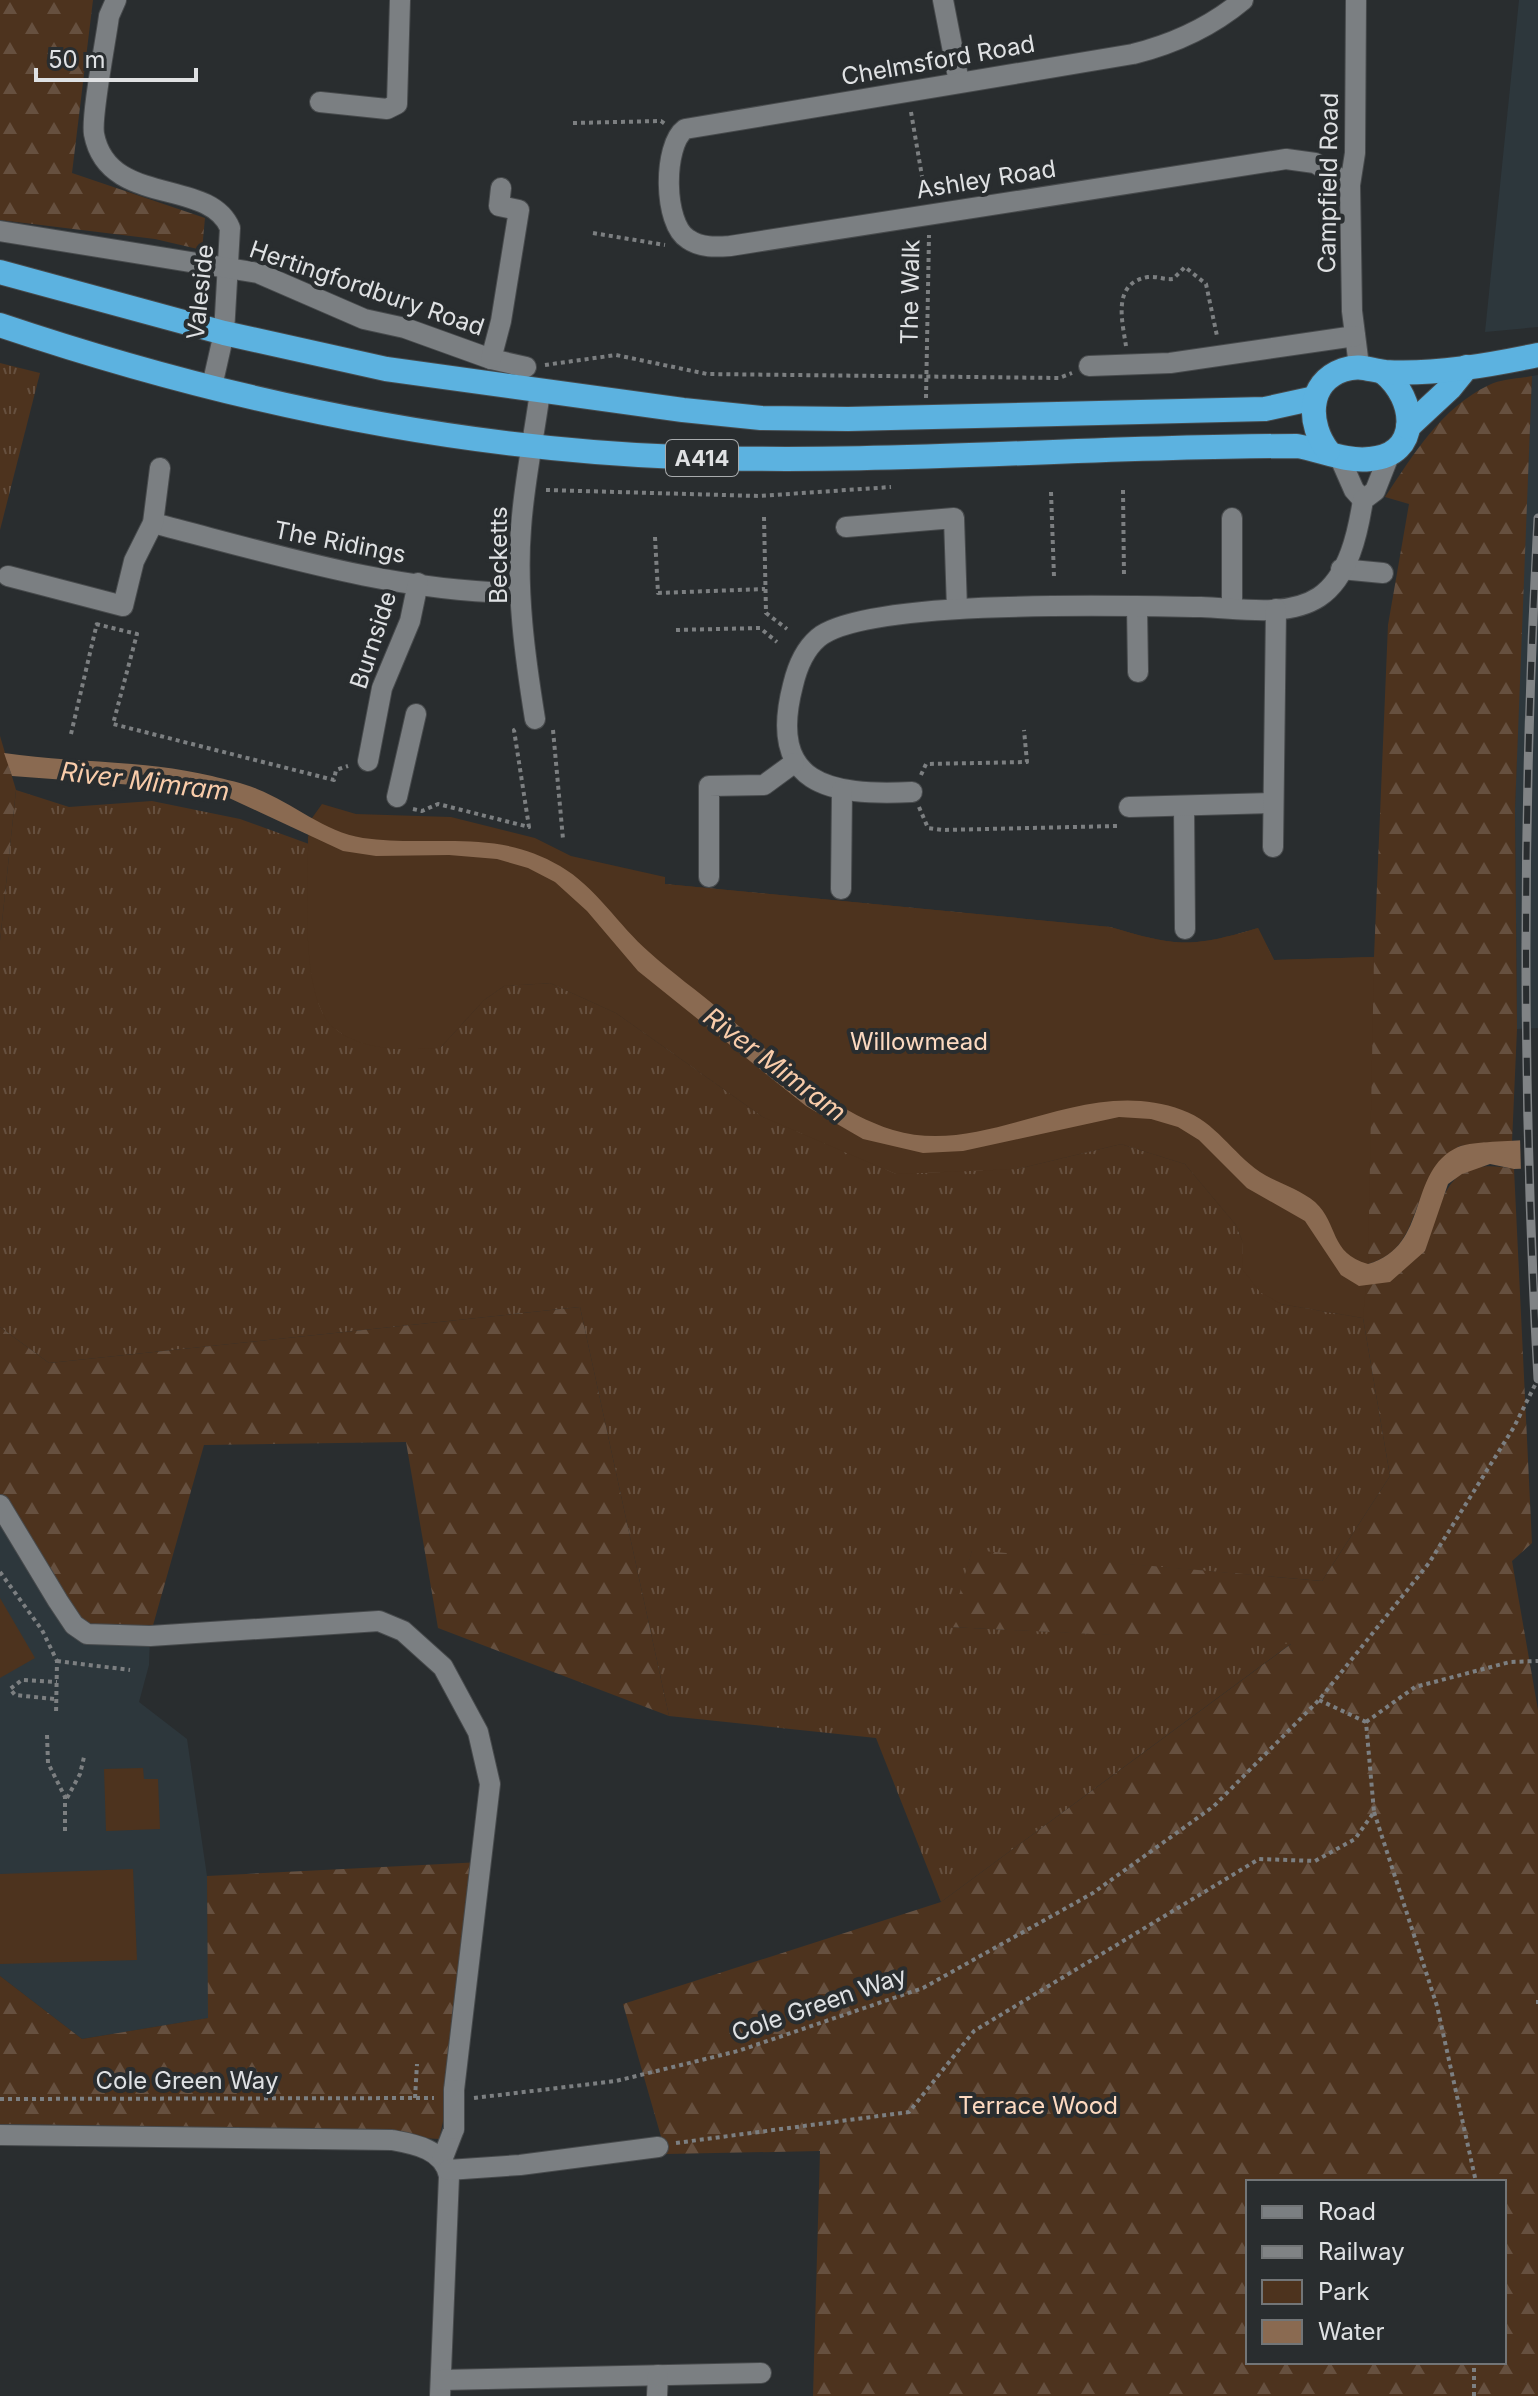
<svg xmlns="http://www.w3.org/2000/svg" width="1538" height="2396" font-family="Inter,sans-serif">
<defs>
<pattern id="grass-tufts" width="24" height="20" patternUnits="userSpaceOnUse" patternTransform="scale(2)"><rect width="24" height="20" fill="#4d331e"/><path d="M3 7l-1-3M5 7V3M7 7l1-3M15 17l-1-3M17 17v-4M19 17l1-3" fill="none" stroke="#66503f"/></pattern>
<pattern id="forest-firs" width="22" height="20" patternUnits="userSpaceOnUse" patternTransform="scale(2)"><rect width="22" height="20" fill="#4d331e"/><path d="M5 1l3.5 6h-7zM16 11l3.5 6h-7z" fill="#66503f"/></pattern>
</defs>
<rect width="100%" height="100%" fill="#292d2f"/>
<g fill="#2d373c">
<path d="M 1519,0 L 1538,0 L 1538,327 L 1485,332 Z"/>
<path d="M 1538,375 L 1538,1028 L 1517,1029 L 1515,809 L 1522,598 L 1532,376 Z"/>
<path d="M 0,1505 L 150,1636 L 149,1665 L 139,1702 L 187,1739 L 207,1876 L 209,2018 L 82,2039 L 0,1976 Z"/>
</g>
<g fill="url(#grass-tufts)">
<path d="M 0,363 L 40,373 L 0,530 Z"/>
<path d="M 16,790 L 69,807 L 152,801 L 240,819 L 309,844 L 311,971 L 440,1048 L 484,1000 L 504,986 L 550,983 L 616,1013 L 763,1117 L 1017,1169 L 1121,1144 L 1185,1164 L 1236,1225 L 1242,1240 L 1244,1270 L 1281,1304 L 1363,1318 L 1390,1476 L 1322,1581 L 972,1551 L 951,1627 L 1292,1643 L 941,1902 L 876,1738 L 669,1716 L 580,1307 L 49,1363 L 0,1327 L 0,941 Z"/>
</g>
<g fill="url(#forest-firs)" fill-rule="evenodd">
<path d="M 0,0 L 93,0 L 72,173 L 205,218 L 202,250 L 155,239 L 0,220 Z"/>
<path d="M 1532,376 L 1515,809 L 1517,1029 L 1512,1142 L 1459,1146 C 1448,1158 1432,1171 1426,1185 C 1410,1219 1409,1252 1368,1264 L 1330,1231 L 665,884 L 1110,927 C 1178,947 1191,948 1258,928 L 1274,960 L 1374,957 L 1388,625 L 1409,504 L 1385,497 C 1414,454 1441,408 1489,385 C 1501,379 1518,379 1532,376 Z"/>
<path d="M 0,736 L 16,790 L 0,941 Z"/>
<path d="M 308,837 L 1119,1117 L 1341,1275 L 1425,1251 C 1443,1198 1445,1155 1514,1169 L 1532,1543 L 1512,1561 L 1538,1710 L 1538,2396 L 813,2396 L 820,2151 L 666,2154 L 623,2004 L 941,1902 L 1291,1644 L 950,1627 L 972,1550 L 1322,1581 L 1390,1476 L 1363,1318 L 1281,1304 L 1260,1292 L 1243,1270 L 1242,1240 L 1236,1225 L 1185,1164 L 1121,1144 L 1017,1169 L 896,1174 L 763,1117 L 616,1013 L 550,983 L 504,986 L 484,1000 L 440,1048 C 405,1050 363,1052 334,1028 C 298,998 309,882 308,837 ZM 1248,2182 L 1504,2182 L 1504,2362 L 1248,2362 Z"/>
<path d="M 580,1307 L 669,1716 L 438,1628 L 406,1442 L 204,1445 L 150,1636 L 87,1634 L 0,1505 L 0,1327 L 49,1363 Z"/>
<path d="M 482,1862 L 453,2078 L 439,2139 L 264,2128 L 0,2124 L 0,1976 L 82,2039 L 208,2018 L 207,1876 Z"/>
</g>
<g fill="#4d331e">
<path d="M 322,804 L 356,814 L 451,817 L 535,838 L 571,856 L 665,877 L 665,884 L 1110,927 C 1178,947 1191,948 1258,928 L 1274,960 L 1374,957 L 1368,1264 L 1363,1318 L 1281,1304 L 1260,1292 L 1243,1270 L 1242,1240 L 1236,1225 L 1185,1164 L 1121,1144 L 1017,1169 L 896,1174 L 763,1117 L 616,1013 L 550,983 L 504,986 L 484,1000 L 440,1048 C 405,1050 363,1052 334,1028 C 298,998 309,882 308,837 L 312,818 Z"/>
<path d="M 0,1598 L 35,1658 L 0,1678 Z"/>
<path d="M 143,1768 L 144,1779 L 158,1779 L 160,1829 L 106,1831 L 104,1769 Z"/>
<path d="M 133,1869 L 137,1960 L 0,1964 L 0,1874 Z"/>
</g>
<path fill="#8a6a51" d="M 4,753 C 72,763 145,760 212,776 C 227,780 243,783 257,789 C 293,803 324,832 363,838 C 432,848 494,827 560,866 C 596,887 618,925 649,952 C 672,973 698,991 721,1011 C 774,1055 826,1109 893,1130 C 988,1159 1081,1073 1182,1110 C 1216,1122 1232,1153 1260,1172 C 1277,1183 1300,1189 1315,1202 C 1339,1224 1329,1253 1368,1264 C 1431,1246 1406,1171 1458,1147 C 1470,1141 1522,1141 1538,1139 L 1538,1168 L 1514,1169 L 1490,1164 L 1462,1174 L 1448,1184 L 1425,1251 L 1390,1282 L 1359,1286 L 1341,1275 L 1305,1221 L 1247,1188 L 1199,1140 L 1178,1127 L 1151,1119 L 1119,1117 L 963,1151 L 923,1153 L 863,1139 L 806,1106 L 638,971 L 587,911 L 555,882 L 528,868 L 497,859 L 449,855 L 376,856 L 343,851 L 214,791 L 12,776 Z"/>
<path fill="#292d2f" d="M 1538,1135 L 1538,1172 L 1521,1173 L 1520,1137 Z"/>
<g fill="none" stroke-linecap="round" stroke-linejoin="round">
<defs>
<g id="minor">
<path d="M 116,0 L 109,16 C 106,40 91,115 94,134 C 108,208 209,177 230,228 L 224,333 L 212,386"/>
<path d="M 943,0 L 959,82"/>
<path d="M 1243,0 C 1212,26 1173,44 1133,54 L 685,129 C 663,145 663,224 688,239 C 701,248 716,247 730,246 L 1286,159 L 1315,163 L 1350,185"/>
<path d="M 1356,0 L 1355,153 L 1350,185 L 1352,311 L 1359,366"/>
<path d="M 320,102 L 387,109 L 397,104 L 400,0"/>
<path d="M 0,231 L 258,273 L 364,319 L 405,328 L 491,359 L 526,367"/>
<path d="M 491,359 L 501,321 L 519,210 L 499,206 L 501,188"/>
<path d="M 1089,366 L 1170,363 L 1355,336"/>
<path d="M 1339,456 L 1354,490 L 1363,500"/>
<path d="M 153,523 C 274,554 394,592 520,593"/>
<path d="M 846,527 L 954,518 L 957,609"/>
<path d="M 1341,569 L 1383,573"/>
<path d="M 8,576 L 123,606 L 134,561 L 153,523 L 160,468"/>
<path d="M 1137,606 L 1138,672"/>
<path d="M 1232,608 L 1232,518"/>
<path d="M 535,719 C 525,657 516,591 521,528 C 524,482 534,437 540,392"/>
<path d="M 368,761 L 382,688 L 410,621 L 418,583"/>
<path d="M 912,792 C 829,796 767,785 793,685 C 797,668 804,650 818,638 C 866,598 1130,606 1201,607 C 1238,608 1287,618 1319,597 C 1349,577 1358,532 1363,500 L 1375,491 L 1390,453"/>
<path d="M 397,797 L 416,714"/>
<path d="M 1184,806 L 1185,929"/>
<path d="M 1129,807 L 1273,803"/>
<path d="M 1273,847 L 1276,609"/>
<path d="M 709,877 L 709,786 L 764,785 L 794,763"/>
<path d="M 841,889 L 842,790"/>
<path d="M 0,1505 L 58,1601 L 74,1625 L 87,1634 L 150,1636 L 379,1621 L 403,1631 L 443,1667 L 478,1732 L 490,1784 L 454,2090"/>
<path d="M 0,2135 L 392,2140 C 414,2144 444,2149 449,2176 L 440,2396"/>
<path d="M 442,2160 L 454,2129"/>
<path d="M 448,2170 L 520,2165 L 658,2147"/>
<path d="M 441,2380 L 761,2373"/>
<path d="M 657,2396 L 658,2375"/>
</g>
<g id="highway">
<path d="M 0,272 L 224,333 L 386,369 L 683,410 L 761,418 L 848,419 L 1265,409 L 1315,398"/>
<path d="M 0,325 C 217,398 448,448 678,457 C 884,465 1091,446 1297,446 C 1321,450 1346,462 1370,459 C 1421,455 1417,399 1383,372"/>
<path d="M 1408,427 L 1450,388 L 1467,367"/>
<path d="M 1328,451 C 1308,425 1306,383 1343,370 C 1360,364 1369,370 1385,372 C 1434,375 1490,365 1538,355"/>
</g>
</defs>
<use href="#minor" stroke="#474a4c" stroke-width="22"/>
<use href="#highway" stroke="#474a4c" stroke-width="26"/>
<g stroke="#7c7f81" stroke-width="4" stroke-dasharray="4 4" stroke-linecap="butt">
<path d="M 911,112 L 925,194"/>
<path d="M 573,123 L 661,121 L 665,124"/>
<path d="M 593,233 L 665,245"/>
<path d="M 1126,346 C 1122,320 1112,283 1148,277 C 1157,276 1165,280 1173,279 L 1185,267 L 1206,284 L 1217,336"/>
<path d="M 545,365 L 616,355 L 707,374 L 1059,378 L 1072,373"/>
<path d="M 926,398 L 929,235"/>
<path d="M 546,490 L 759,496 L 891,487"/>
<path d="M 1123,490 L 1124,577"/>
<path d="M 1051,492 L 1054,577"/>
<path d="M 764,517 L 766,613 L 787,629"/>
<path d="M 655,537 L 658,593 L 765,589"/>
<path d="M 96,624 L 137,634 L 113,724 L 334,780 L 336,770 L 348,766"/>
<path d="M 676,630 L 760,628 L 777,642"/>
<path d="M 553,730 L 563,839"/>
<path d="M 71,734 L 97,623"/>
<path d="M 921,775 L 926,764 L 1027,762 L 1024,730"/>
<path d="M 919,807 L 928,828 L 943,830 L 1117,826 L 1119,823"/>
<path d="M 413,809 L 422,811 L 438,804 L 529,827 L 514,730 L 518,728"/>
<path d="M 0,1572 L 42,1630 L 57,1661 L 56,1715"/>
<path d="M 57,1661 L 130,1670"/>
<path d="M 54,1699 L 15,1695 L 10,1689 L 22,1680 L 57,1682"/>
<path d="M 1319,1700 L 1366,1722"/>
<path d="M 1366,1722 L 1415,1687 L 1510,1662 L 1538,1661"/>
<path d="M 47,1735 L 48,1763 L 65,1797 L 65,1835"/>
<path d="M 67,1798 L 80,1774 L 84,1757"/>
<path d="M 1374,1812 L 1437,2006 L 1476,2182"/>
<path d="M 1536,2002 L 1538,2002"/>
<path d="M 415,2098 L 417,2064"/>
<path d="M 474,2098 L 616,2081 L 738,2051 L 923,1988 L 1093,1893 L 1214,1806 L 1319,1700 L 1429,1563 L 1514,1427 L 1538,1379"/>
<path d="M 0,2099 L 434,2098"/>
<path d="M 676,2143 L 909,2112 L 974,2031 L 1259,1859 L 1315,1861 L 1355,1839 L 1374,1812 L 1366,1722"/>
<path d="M 1474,2396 L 1474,2362"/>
</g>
<use href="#minor" stroke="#7b7f82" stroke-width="20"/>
<use href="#highway" stroke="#5cb2e0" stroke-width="24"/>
<defs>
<path id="rail" d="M 1538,518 C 1522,805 1522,1093 1538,1379"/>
</defs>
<use href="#rail" stroke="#808385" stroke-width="9"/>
<use href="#rail" stroke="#292d2f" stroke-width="6" stroke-dasharray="18" stroke-linecap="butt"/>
<defs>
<path id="minor-bridge" d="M 454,2129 L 454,2090"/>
</defs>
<use href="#minor-bridge" stroke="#474a4c" stroke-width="22" stroke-linecap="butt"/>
<use href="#minor-bridge" stroke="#7b7f82" stroke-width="20"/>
</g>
<g text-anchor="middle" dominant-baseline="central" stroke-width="8" stroke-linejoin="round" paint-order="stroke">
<rect fill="#292d2f" stroke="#a8abad" stroke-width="2" x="666" y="440" width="72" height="36" rx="6"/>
<g font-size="22" font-weight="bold" fill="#dfe1e3">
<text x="702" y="458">A414</text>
</g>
<g font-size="24" fill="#dfe1e3" stroke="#292d2f">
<text transform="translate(938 60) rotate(-10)">Chelmsford Road</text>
<text transform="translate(986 179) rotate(-9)">Ashley Road</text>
<text transform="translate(1328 183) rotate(-89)">Campfield Road</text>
<text transform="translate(367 288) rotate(19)">Hertingfordbury Road</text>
<text transform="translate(200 292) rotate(-84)">Valeside</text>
<text transform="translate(910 292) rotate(-89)">The Walk</text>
<text transform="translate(340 542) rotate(11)">The Ridings</text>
<text transform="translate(498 555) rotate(-90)">Becketts</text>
<text transform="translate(373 640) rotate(-72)">Burnside</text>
<text transform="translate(819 2004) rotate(-19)">Cole Green Way</text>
<text x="187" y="2080">Cole Green Way</text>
</g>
<g font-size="24" fill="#fcd9c0" stroke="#292d2f">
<text x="919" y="1041">Willowmead</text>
<text x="1038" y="2105">Terrace Wood</text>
</g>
<g font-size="26" font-style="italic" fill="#f9ccaa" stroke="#292d2f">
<text transform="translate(145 781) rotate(7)">River Mimram</text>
<text transform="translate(775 1064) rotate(37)">River Mimram</text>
</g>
</g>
<rect x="1246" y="2180" width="260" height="184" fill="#292d2f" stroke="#727577" stroke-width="2"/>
<rect x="1262" y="2206" width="40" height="12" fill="#7b7f82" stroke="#727577" stroke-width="2"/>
<text x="1318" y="2220" font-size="24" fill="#dfe1e3">Road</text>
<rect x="1262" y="2246" width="40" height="12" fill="#808385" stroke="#727577" stroke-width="2"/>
<text x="1318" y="2260" font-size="24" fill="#dfe1e3">Railway</text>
<rect x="1262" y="2280" width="40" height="24" fill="#4d331e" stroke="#727577" stroke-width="2"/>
<text x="1318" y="2300" font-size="24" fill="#dfe1e3">Park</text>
<rect x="1262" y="2320" width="40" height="24" fill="#8a6a51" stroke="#727577" stroke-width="2"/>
<text x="1318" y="2340" font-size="24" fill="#dfe1e3">Water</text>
<path d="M36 68v12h160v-12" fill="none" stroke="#dfe1e3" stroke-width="4"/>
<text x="48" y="68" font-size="24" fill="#dfe1e3" stroke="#292d2f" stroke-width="6" paint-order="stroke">50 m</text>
</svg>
